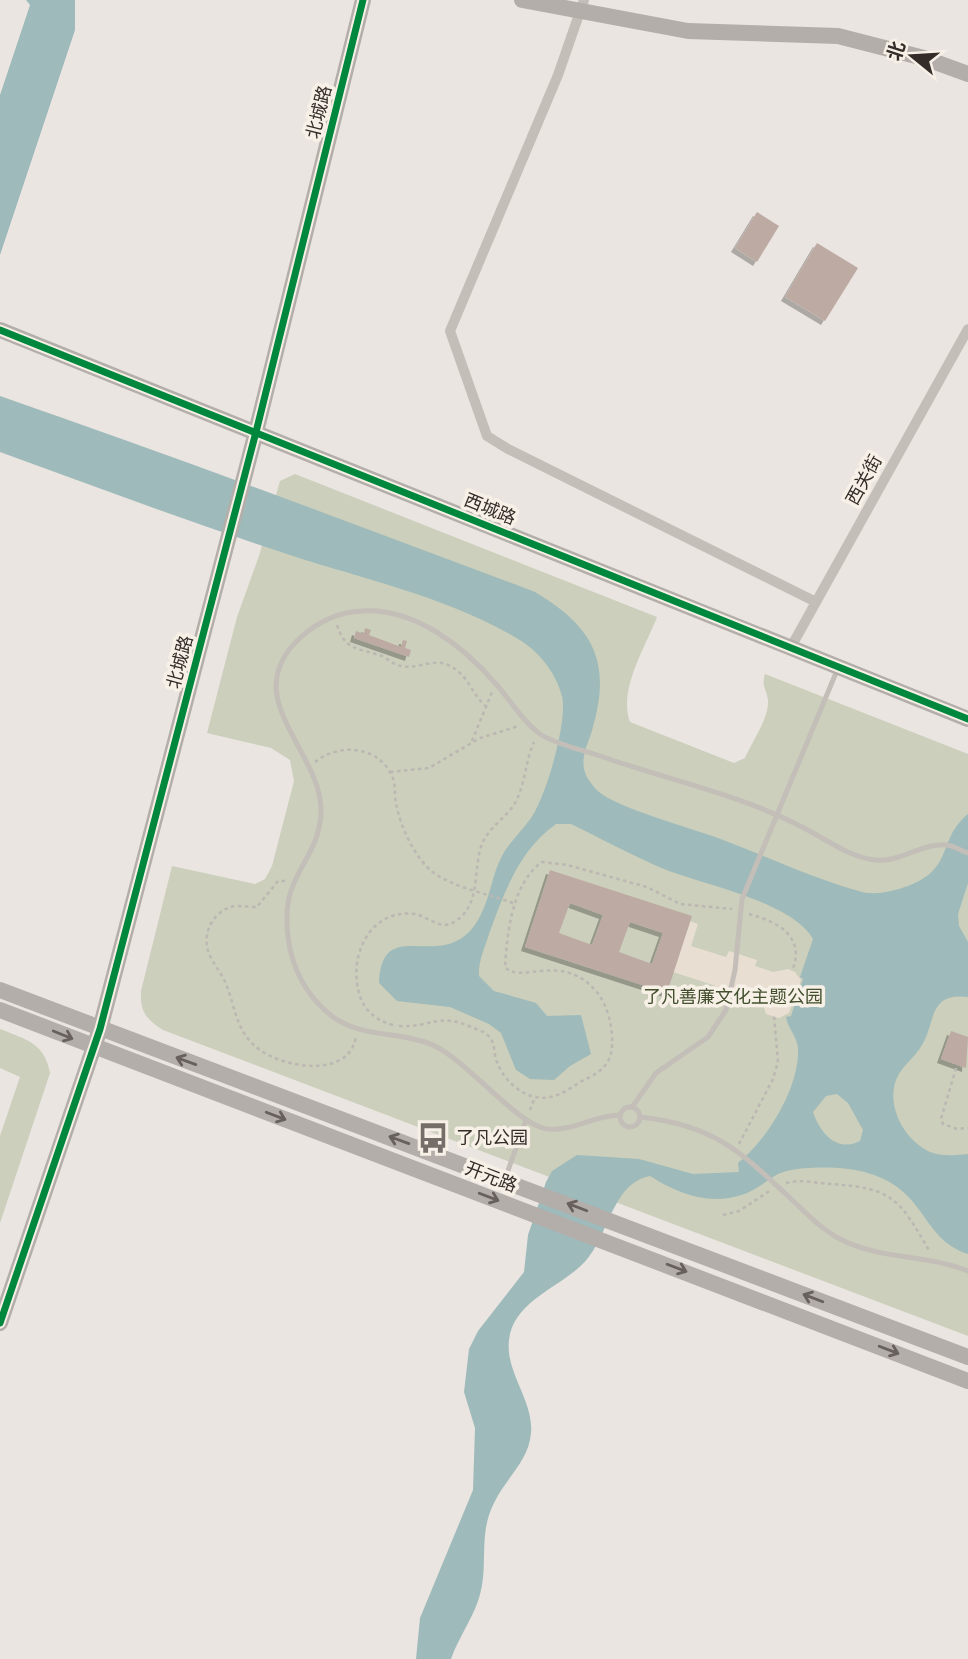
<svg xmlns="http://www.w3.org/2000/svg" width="968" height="1659" font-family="Arial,'Noto Sans SC',sans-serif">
<defs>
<filter id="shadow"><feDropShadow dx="-4" dy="4" stdDeviation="0" flood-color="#0004"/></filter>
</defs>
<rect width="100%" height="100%" fill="#eae5e0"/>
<g fill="#cbcfbb">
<path d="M 295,474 L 657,617 C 645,648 618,690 630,722 L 734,763 L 745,758 C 752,742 769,718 768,701 C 767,689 761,687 765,674 L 968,754 L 968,1336 L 163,1030 C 146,1019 140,1012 141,991 L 172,866 L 255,884 L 265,879 L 272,866 L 294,781 L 290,760 L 271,748 L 207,733 L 237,617 L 259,556 L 280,481 Z"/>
<path d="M 0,1029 C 25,1039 45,1043 50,1073 L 0,1223 L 0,1136 L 20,1077 L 0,1068 Z"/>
</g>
<path fill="#e8ded1" d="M 690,921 L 698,924 L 691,946 L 726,957 L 729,951 L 757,960 L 755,966 L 773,972 L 788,969 L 795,972 L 801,980 L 789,1013 L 779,1018 L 766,1014 L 762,1002 L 743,995 L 741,1001 L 715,992 L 716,986 L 673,972 Z"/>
<g fill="#9ebaba" fill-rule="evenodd">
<path d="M 26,0 L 75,0 L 75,30 L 0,255 L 0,95 L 30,5 Z"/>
<path d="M 0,396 C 179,458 357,525 535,592 C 597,629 612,665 591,734 C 585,750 579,764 588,779 C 591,783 595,789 599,792 C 618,808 690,828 718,838 C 766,856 812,878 862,892 C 875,895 887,892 899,889 C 957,872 935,841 968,814 L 968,883 L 958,914 L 959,926 L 968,942 L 968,997 C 928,992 936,1022 922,1045 C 915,1058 902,1065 896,1080 C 886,1107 905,1141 930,1152 C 942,1157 956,1155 968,1154 L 968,1254 C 920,1238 928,1191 868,1173 C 848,1166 797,1165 778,1174 C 766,1181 755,1191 741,1195 C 710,1206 676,1193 650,1176 C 613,1183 609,1233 588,1258 C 565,1287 514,1298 509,1340 C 505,1372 534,1401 531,1433 C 529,1461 505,1479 494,1503 C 477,1536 490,1568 478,1601 C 471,1621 458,1639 451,1659 L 416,1659 L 420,1618 L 473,1490 L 475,1428 L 464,1392 L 469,1349 L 478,1331 L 524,1272 L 528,1235 L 546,1182 L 552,1171 L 577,1155 L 639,1159 L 693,1174 L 739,1172 L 738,1163 C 767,1140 800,1087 798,1048 C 797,1036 788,1029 786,1017 L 791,1016 L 803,979 L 800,977 L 813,939 C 793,902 701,884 664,869 C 633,856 602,839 571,824 L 556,824 C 519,850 504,893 489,934 C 485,948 478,961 479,976 L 494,991 L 536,1003 L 547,1016 L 581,1015 L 591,1054 L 570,1066 L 554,1080 L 530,1079 L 516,1070 L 501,1033 L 489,1024 L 450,1007 L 397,1001 L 379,983 C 382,907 451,985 483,910 C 491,892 493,873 502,856 C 510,841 522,831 531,818 C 546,797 568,721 562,696 C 556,673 539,651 518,639 C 448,597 366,580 290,555 C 192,523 96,487 0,452 ZM 837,1094 L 848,1103 L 863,1130 L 860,1141 C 837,1153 820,1133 813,1112 L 826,1096 Z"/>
</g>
<g fill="#bdaba3" fill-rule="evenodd" filter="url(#shadow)">
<path d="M 757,212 L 779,226 L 757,262 L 735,248 Z"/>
<path d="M 817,243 L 858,268 L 825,321 L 785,297 Z"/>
<path d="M 365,628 L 371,630 L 369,635 L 401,647 L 403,640 L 407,641 L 405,648 L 411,650 L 409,657 L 354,638 L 356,631 L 364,634 Z"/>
<path d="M 550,870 L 692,916 L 667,993 L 525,947 ZM 570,903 L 603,915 L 592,945 L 559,933 ZM 630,922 L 663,933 L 652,964 L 619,952 Z"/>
<path d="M 951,1031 L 968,1037 L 966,1068 L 941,1059 Z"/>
</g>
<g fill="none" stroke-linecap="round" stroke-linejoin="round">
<g stroke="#bcb7b2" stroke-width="2.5" stroke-dasharray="3.5 3.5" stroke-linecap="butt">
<path d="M 337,625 C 345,651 359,648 382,656 C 388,659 394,665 401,666 C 416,670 433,658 448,665 C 469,674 471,695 487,707"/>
<path d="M 472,741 L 492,692"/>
<path d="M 315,762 C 339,743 378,745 392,776 C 396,784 394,794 396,803 C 400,826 415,859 434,873 C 457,889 490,894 515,904"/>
<path d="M 390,772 L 429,768 L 480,738 L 519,726"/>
<path d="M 285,881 L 278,881 L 257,907 C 249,907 237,905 230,907 C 210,915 201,937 210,956 C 215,966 222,974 226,984 C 236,1009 236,1033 260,1050 C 285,1068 350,1079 356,1036"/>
<path d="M 749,914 C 779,922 806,937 792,971"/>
<path d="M 393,1025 C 378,1021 367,1013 361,999 C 346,960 368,908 415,914 C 426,916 438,928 450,924 C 456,922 463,916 466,911 C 479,893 474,865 482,844 C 489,827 506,818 515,803 C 526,783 525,761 534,742"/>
<path d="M 399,1026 C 430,1028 438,1012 471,1027 C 479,1030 489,1033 492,1041 C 495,1047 494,1055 497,1062 C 504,1082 527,1102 550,1097 C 563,1095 575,1084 588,1078 C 602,1071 611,1063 612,1046 C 613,1028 608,1005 596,991 C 561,951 521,985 505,967 C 507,934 512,883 542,862 L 567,865 L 647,887 L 680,904 L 732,909"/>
<path d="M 956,1068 L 941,1119 L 943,1124 L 957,1129 L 968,1128"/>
<path d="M 530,1110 L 535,1097"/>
<path d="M 739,1144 L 773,1079 L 778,1062 L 774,1016"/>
<path d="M 786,1183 C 800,1179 816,1183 830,1184 C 894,1188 899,1199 930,1252"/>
<path d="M 723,1215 L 739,1211 L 771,1190"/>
</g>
<g stroke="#c4beb9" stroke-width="5">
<circle cx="630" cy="1117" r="10"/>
<path d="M 632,1107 L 656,1073 L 708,1037 L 726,1010 L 735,970 L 742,899 L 838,668"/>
<path d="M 620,1115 C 595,1115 571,1132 547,1129 C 516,1124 469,1062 433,1045 C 401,1031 362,1038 333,1017 C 311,1000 296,976 290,949 C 286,928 285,902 294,883 C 305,858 319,844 321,814 C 324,751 234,698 301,637 C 319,621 338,612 362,611 C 415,608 463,646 495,683 C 510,699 522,721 540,734 C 557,745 583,750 603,757 C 669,780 738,794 800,826 C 825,838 846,856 875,860 C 900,863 923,842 947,845 C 954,846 962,851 968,853"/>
<path d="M 640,1117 C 713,1125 739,1150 790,1198 C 806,1213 821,1229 840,1239 C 880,1260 926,1254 968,1271"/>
<path d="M 505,1179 L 526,1120"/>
</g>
<g stroke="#c4beb9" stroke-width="10">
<path d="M 584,0 L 558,75 L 450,331 L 487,436 L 508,449 L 816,602"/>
<path d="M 791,647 L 968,329"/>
</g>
<g stroke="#b4aeaa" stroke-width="16">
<path d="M 522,0 L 688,31 L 838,36 L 924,58 L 968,74"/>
<path d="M 0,330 L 968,719"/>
<path d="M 0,990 L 968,1357"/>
<path d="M 0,1010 L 968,1381"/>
<path d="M 0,1323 L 100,1029 L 256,432 L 363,0"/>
</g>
<defs>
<g id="cycleway">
<path d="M 0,330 L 968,719"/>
<path d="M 0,1323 L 100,1029 L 256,432 L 363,0"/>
</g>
</defs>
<use href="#cycleway" stroke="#f7f0e7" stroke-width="11"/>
<use href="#cycleway" stroke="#00873e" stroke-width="7"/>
</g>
<defs><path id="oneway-shaft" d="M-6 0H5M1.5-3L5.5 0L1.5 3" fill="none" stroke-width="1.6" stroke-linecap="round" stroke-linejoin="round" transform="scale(1.75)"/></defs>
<g stroke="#67605c">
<use href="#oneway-shaft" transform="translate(63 1035) rotate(22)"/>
<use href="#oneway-shaft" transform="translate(186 1061) rotate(-160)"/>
<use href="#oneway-shaft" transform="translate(276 1116) rotate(21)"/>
<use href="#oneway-shaft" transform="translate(399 1140) rotate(-160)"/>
<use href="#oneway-shaft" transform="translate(489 1197) rotate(21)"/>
<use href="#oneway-shaft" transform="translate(577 1207) rotate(-159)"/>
<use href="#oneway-shaft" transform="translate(677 1268) rotate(21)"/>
<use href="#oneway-shaft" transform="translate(813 1298) rotate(-159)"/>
<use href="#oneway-shaft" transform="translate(889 1350) rotate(21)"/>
</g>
<defs>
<symbol id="bus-bare" viewBox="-9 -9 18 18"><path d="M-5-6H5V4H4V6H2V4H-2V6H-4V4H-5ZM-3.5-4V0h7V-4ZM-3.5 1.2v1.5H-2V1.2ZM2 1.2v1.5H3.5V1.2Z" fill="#746d68" stroke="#f7f0e7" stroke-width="2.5" paint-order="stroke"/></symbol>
</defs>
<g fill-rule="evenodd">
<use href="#bus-bare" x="411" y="1116" width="44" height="44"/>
</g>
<g text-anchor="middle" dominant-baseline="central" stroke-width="7" stroke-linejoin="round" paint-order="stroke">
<g font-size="18" fill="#342c28" stroke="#f7f0e7">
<text transform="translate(319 112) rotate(-76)">北城路</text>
<text transform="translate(864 480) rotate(-61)">西关街</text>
<text transform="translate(490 509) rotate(22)">西城路</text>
<text transform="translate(180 662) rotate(-75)">北城路</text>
<text transform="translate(491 1177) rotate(21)">开元路</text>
</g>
<g font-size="18" fill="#43502e" stroke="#f7f0e7">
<text x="733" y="997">了凡善廉文化主题公园</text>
</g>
<g font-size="18" fill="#342c28" stroke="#f7f0e7" text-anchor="start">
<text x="456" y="1138">了凡公园</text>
</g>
</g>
<g transform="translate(912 56) rotate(288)" stroke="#f7f0e7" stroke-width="5" paint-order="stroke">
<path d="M0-5L12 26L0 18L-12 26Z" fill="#342c28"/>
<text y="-10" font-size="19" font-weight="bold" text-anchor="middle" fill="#342c28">北</text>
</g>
</svg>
